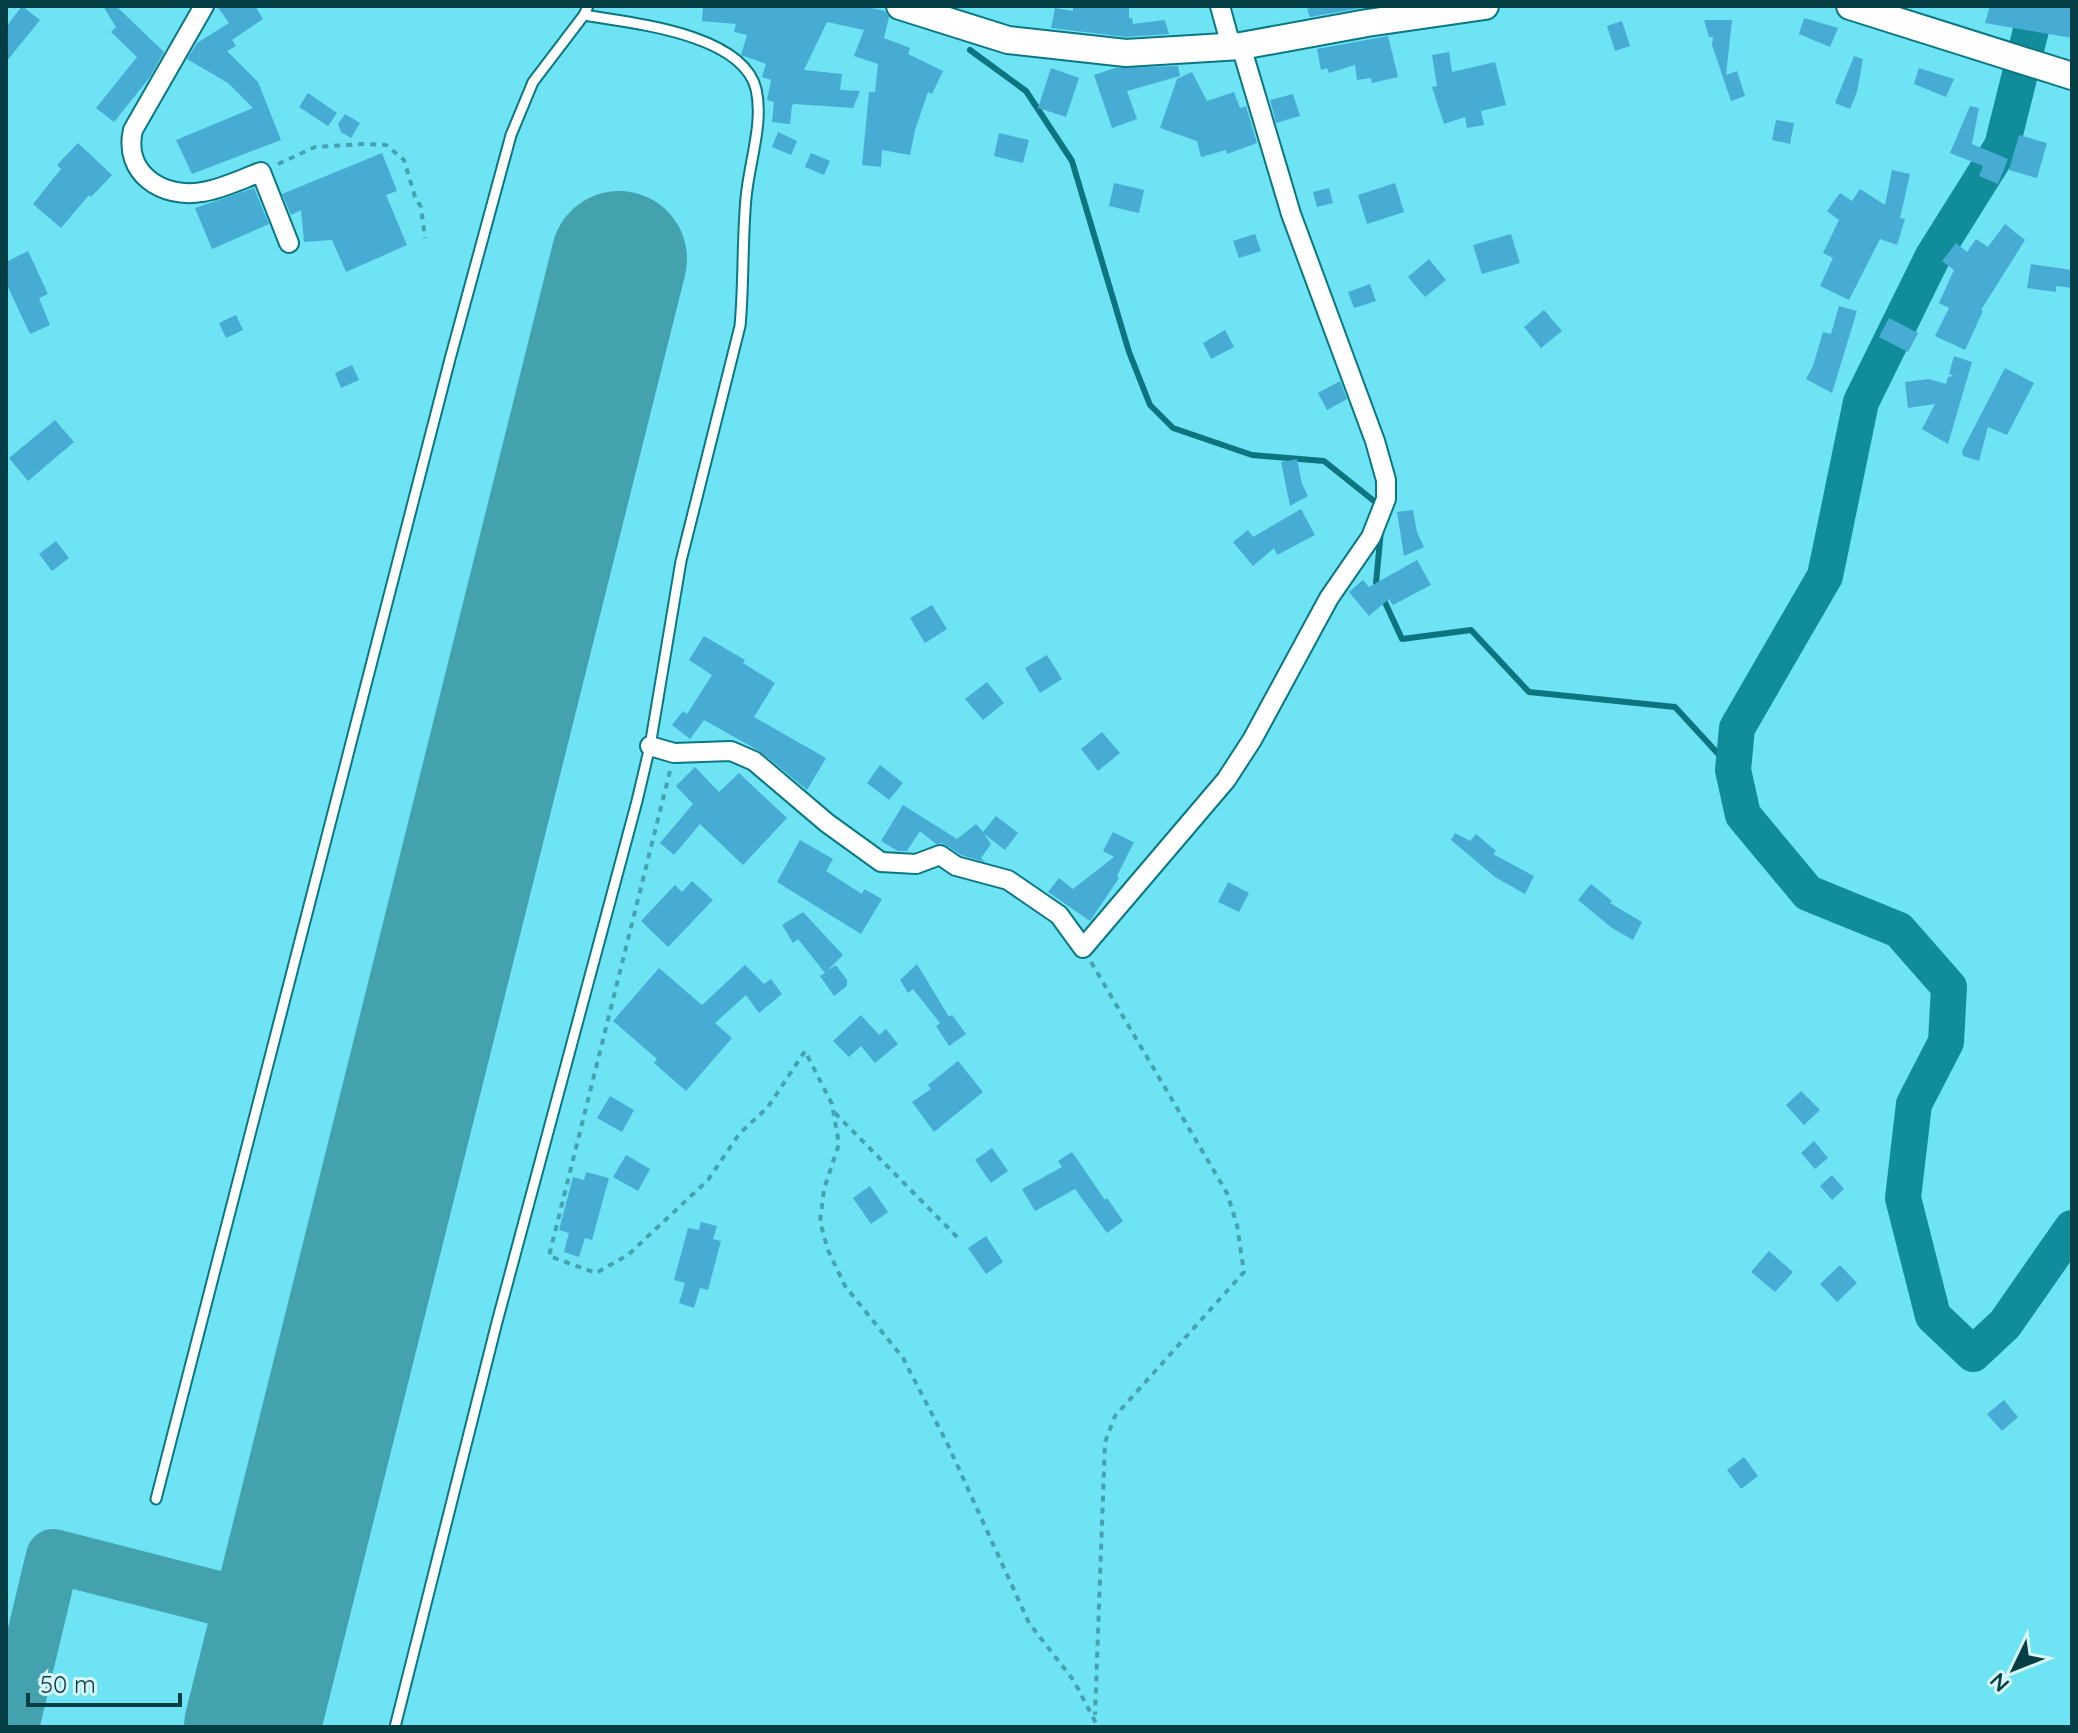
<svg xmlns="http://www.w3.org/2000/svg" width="2078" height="1733" font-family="Quicksand,sans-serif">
<rect width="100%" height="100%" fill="#6de3f4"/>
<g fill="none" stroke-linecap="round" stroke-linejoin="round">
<g stroke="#0d7580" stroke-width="6">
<path d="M 970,50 L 1026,91 L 1072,161 L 1129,352 L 1150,405 L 1173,428 L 1252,455 L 1324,461 L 1379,505"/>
<path d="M 1381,530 L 1376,583 L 1402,639 L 1471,630 L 1529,692 L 1675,707 L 1733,770"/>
</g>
<path stroke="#108c9a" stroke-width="36" d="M 2037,6 L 2002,146 L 1933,256 L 1861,402 L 1825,576 L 1737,728 L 1733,770 L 1743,815 L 1808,893 L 1899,930 L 1949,987 L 1946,1042 L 1914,1104 L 1903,1198 L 1933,1316 L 1973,1354 L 2005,1324 L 2072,1228"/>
<path stroke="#44a2af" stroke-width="54" d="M 12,1727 L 53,1556 L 280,1614"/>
<path stroke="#44a2af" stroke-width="136" d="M 252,1727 L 619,259"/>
</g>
<g fill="#47acd3">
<path d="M 22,6 L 40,20 L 6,62 L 6,27 Z"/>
<path d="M 103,6 L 116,6 L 164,52 L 150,77 L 114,122 L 96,108 L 137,57 L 111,32 L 116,27 Z"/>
<path d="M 217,6 L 255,6 L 263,19 L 232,40 L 236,46 L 227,51 L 258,82 L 281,140 L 192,174 L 176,140 L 253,108 L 228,83 L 187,59 L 197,43 L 229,23 Z"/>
<path d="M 703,6 L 862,6 L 885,11 L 889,17 L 884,38 L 910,48 L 908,54 L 943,71 L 932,94 L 928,92 L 915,130 L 910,155 L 882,150 L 881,167 L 862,165 L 869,92 L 875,92 L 878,64 L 854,56 L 864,30 L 827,22 L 804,70 L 842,74 L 840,90 L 860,91 L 853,108 L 795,104 L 792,105 L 790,124 L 772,122 L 774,102 L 767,100 L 771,80 L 762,77 L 766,64 L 741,55 L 747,35 L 734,32 L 736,24 L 702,21 Z"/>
<path d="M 1073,6 L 1129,6 L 1129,18 L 1132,18 L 1133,24 L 1165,20 L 1169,34 L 1126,37 L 1051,28 L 1055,8 L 1073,11 Z"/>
<path d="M 1317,6 L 1373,6 L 1310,17 L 1307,9 Z"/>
<path d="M 1990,6 L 2072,6 L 2072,38 L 1985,23 Z"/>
<path d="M 1804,18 L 1838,28 L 1830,47 L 1799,34 Z"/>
<path d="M 1704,20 L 1732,20 L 1726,75 L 1737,71 L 1745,96 L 1731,101 L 1712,45 L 1713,37 L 1709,37 Z"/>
<path d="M 1622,21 L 1630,46 L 1615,51 L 1607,26 Z"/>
<path d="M 1388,36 L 1398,77 L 1372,83 L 1371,78 L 1357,80 L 1355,65 L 1329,73 L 1327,68 L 1321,70 L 1317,49 Z"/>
<path d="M 1449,52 L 1452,72 L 1495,62 L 1506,105 L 1481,111 L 1484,125 L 1467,128 L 1465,117 L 1444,124 L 1432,87 L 1437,86 L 1432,55 Z"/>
<path d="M 1854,56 L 1863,59 L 1857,92 L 1850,109 L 1835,103 Z"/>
<path d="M 1178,66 L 1180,76 L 1127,91 L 1137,119 L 1112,128 L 1094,75 L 1115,68 Z"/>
<path d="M 1051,68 L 1079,78 L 1066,117 L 1038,108 Z"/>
<path d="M 1919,68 L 1954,79 L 1946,97 L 1914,84 Z"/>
<path d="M 1192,72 L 1207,101 L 1234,92 L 1240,108 L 1246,106 L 1257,143 L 1227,154 L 1226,150 L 1201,157 L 1197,141 L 1160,128 L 1177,79 Z"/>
<path d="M 308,93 L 337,113 L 328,126 L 299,107 Z"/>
<path d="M 1293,94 L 1300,116 L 1276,123 L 1270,100 Z"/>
<path d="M 1970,106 L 1979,108 L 1972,144 L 2008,159 L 1998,184 L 1979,176 L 1983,166 L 1950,153 Z"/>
<path d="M 345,114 L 360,123 L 351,138 L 341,132 L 338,124 Z"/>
<path d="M 1776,120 L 1794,123 L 1790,144 L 1772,140 Z"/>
<path d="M 778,132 L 797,141 L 791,155 L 772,147 Z"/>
<path d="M 999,133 L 1029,140 L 1023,163 L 994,156 Z"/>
<path d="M 2019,135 L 2047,143 L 2037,178 L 2009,170 Z"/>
<path d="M 78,143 L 112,175 L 91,197 L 89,195 L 61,228 L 33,204 L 61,169 L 57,165 Z"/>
<path d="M 382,153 L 397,191 L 386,195 L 407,245 L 346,272 L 332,240 L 304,242 L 301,210 L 291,215 L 282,194 Z"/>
<path d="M 811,153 L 830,161 L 824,175 L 805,167 Z"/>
<path d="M 1892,170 L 1910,174 L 1900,218 L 1905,219 L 1897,245 L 1880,239 L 1849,300 L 1820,286 L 1833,258 L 1823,253 L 1839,220 L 1827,211 L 1840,193 L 1852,201 L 1860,189 L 1885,205 Z"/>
<path d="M 1114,183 L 1144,190 L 1139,213 L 1109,206 Z"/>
<path d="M 1395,183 L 1404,212 L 1367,224 L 1358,195 Z"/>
<path d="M 254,188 L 269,224 L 212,249 L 195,208 Z"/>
<path d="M 1329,188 L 1333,203 L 1317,207 L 1313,192 Z"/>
<path d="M 2005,224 L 2025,240 L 1981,310 L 1983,311 L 1965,350 L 1935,336 L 1949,308 L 1939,303 L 1954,270 L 1942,261 L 1956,243 L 1967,252 L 1976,239 L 1988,247 Z"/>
<path d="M 1255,234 L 1261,251 L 1239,258 L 1233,241 Z"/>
<path d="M 1511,234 L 1520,263 L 1482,274 L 1473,245 Z"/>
<path d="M 28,251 L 48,294 L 39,298 L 50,325 L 30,334 L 6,283 L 6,262 Z"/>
<path d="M 1429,259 L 1446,280 L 1425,297 L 1408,277 Z"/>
<path d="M 2031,264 L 2072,270 L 2072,288 L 2056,286 L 2056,292 L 2027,288 Z"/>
<path d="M 1370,284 L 1376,301 L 1354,308 L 1348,292 Z"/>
<path d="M 1839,306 L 1857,311 L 1832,393 L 1806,379 L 1813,366 L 1823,332 L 1831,334 Z"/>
<path d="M 1544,310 L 1562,331 L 1541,348 L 1524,327 Z"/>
<path d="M 236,315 L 243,330 L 226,338 L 219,323 Z"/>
<path d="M 1889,318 L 1918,333 L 1908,352 L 1879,337 Z"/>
<path d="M 1225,330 L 1234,347 L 1211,359 L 1203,343 Z"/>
<path d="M 1954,356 L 1972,362 L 1948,444 L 1922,429 L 1935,404 L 1908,408 L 1905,382 L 1929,379 L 1946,384 L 1948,377 L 1954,376 L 1949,374 Z"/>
<path d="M 352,365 L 359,380 L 341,388 L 335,373 Z"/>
<path d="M 2005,368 L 2034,383 L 2007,435 L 1988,427 L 1979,461 L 1963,456 L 1962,451 Z"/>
<path d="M 1340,381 L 1347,399 L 1327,410 L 1318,393 Z"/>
<path d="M 55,420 L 74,442 L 28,481 L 9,458 Z"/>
<path d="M 1297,459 L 1302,484 L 1308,496 L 1290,506 L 1281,462 Z"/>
<path d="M 1301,509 L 1315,535 L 1277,555 L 1274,548 L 1253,566 L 1233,542 L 1248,530 L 1253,537 Z"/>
<path d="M 1413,510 L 1417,532 L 1424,547 L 1404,556 L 1397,512 Z"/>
<path d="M 56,541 L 69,558 L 52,571 L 39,554 Z"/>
<path d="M 1417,560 L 1431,585 L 1393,605 L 1389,599 L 1369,616 L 1349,592 L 1363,580 L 1369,587 Z"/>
<path d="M 932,605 L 947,629 L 925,643 L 910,618 Z"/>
<path d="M 704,636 L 745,660 L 743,663 L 775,683 L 754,717 L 826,758 L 807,790 L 761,752 L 704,720 L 690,739 L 672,725 L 683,711 L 687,714 L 712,675 L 689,660 Z"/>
<path d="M 1047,655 L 1062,679 L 1040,693 L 1025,668 Z"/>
<path d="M 987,682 L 1004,703 L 983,720 L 965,699 Z"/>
<path d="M 1102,732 L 1120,753 L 1098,771 L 1081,749 Z"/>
<path d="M 880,765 L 903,783 L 889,800 L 867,783 Z"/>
<path d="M 695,767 L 719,792 L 739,773 L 787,818 L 743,865 L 700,824 L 674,855 L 660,843 L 693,804 L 676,786 Z"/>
<path d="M 903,805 L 957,839 L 976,824 L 983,832 L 996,816 L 1018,833 L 1005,850 L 984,834 L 991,844 L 981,858 L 985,862 L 961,855 L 942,843 L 936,844 L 920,831 L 907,851 L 898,851 L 881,841 Z"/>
<path d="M 1113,832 L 1133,842 L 1135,840 L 1117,876 L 1119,878 L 1090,921 L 1048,892 L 1059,878 L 1073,889 L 1114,857 L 1103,851 Z"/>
<path d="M 1455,833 L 1470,841 L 1476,834 L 1496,851 L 1493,854 L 1534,876 L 1525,894 L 1495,877 L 1451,840 Z"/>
<path d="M 800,840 L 833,859 L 826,871 L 862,894 L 864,889 L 882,899 L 861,934 L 777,882 Z"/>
<path d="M 692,881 L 713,900 L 668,947 L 641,921 L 675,885 L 682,892 Z"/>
<path d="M 1228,882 L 1249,893 L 1239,912 L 1218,902 Z"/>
<path d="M 1591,884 L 1612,901 L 1610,903 L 1642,922 L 1633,940 L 1612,928 L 1578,900 Z"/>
<path d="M 803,912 L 843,955 L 827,971 L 836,965 L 847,980 L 847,986 L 834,996 L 820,976 L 825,973 L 798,939 L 793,943 L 782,925 Z"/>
<path d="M 917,964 L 949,1017 L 952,1015 L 966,1034 L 949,1046 L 936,1026 L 940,1023 L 913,989 L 908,993 L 900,980 Z"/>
<path d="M 745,965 L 764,984 L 771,979 L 782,994 L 759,1013 L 746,995 L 715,1023 L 732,1038 L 686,1091 L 654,1063 L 657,1059 L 613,1021 L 659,968 L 702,1005 Z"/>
<path d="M 861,1015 L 879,1035 L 886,1029 L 898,1044 L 875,1063 L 861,1046 L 849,1057 L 833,1041 Z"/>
<path d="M 958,1061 L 983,1092 L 934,1132 L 912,1102 L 931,1089 L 928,1085 Z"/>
<path d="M 1801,1091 L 1820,1110 L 1804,1125 L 1786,1105 Z"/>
<path d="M 610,1096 L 634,1110 L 622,1132 L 597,1118 Z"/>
<path d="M 1814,1141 L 1828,1158 L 1815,1169 L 1801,1153 Z"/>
<path d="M 992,1148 L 1008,1171 L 991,1183 L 975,1160 Z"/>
<path d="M 1072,1152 L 1105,1200 L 1107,1198 L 1123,1221 L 1107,1233 L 1075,1189 L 1035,1211 L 1022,1189 L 1062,1167 L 1058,1161 Z"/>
<path d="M 626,1155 L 650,1169 L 638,1191 L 613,1177 Z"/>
<path d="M 586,1172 L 609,1178 L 592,1240 L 585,1238 L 579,1257 L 564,1252 L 569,1233 L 559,1230 L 573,1177 L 584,1180 Z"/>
<path d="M 1832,1175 L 1844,1189 L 1832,1200 L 1820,1186 Z"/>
<path d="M 870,1186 L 888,1212 L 871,1224 L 853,1198 Z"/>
<path d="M 701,1222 L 717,1226 L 713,1239 L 721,1241 L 708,1290 L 700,1288 L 694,1308 L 679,1303 L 685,1283 L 674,1280 L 688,1228 L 699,1230 Z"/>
<path d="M 986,1236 L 1003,1262 L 986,1274 L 968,1248 Z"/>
<path d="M 1769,1251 L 1793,1272 L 1775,1292 L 1751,1272 Z"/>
<path d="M 1840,1265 L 1857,1283 L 1837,1302 L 1820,1284 Z"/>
<path d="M 2004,1400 L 2018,1417 L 2002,1431 L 1987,1414 Z"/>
<path d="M 1744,1457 L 1758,1476 L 1741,1489 L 1727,1470 Z"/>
</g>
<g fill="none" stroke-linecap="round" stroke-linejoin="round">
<defs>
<g id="lane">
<path d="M 156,1499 L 450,359 L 511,135 L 533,82 L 584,15"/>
<path d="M 395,1727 L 497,1322 L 637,801 L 650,746 L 681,561 L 740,326 C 744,284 742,241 746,198 C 749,163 764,123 756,89 C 742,33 630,23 584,15 L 588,6"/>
</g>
<g id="street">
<path d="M 204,6 L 133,130 C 123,173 162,199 202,192 C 222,189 242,179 261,172 L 289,243"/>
<path d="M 1220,6 L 1231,46"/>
<path d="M 650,746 L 674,753 L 731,751 L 754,761 L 827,823 L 881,862 L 916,864 L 940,855 L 956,866 L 1008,880 L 1059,915 L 1083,948 L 1226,780 L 1252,740 L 1329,598 L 1371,537 L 1386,499 L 1386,480 L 1375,441 L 1291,214 L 1241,46"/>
</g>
<g id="secondary">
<path d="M 900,6 L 1008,40 L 1126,53 L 1241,46 L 1367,23 L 1485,6"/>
<path d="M 1850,6 L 2072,76"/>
</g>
</defs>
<use href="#lane" stroke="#0a7783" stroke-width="13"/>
<use href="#street" stroke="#0a7783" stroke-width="22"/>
<use href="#secondary" stroke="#0a7783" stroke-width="30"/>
<g stroke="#45a3b1" stroke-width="4" stroke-dasharray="6 6" stroke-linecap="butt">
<path d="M 278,164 L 315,147 L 363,144 L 386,145 L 404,160 L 415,197 L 421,207 L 425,238"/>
<path d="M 670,771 L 549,1256 L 596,1273 L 628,1255 L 708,1180 L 739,1134 L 768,1107 L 805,1051 L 832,1104 L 839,1144 L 824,1189 L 820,1222 L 828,1250 L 845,1286 L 903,1358 L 948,1445 L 1029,1623 L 1074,1681 L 1098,1727"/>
<path d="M 1091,962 L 1227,1193 L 1237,1225 L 1244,1272 L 1115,1416 L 1105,1442 L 1095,1715"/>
<path d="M 835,1113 L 958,1238"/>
</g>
<use href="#lane" stroke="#fff" stroke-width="9"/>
<use href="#street" stroke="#fff" stroke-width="18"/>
<use href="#secondary" stroke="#fff" stroke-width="26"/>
</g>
<rect width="2078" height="1733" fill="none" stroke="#063e45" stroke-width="16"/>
<g transform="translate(2014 1669) rotate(227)" stroke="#d8f7fc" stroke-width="6" paint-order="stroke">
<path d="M0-6L14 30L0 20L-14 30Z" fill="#063e45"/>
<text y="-12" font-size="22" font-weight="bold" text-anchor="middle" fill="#063e45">N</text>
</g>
<path d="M28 1693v12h152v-12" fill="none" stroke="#063e45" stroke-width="4"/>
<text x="40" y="1693" font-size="24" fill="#063e45" stroke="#d8f7fc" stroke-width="6" paint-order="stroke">50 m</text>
</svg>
